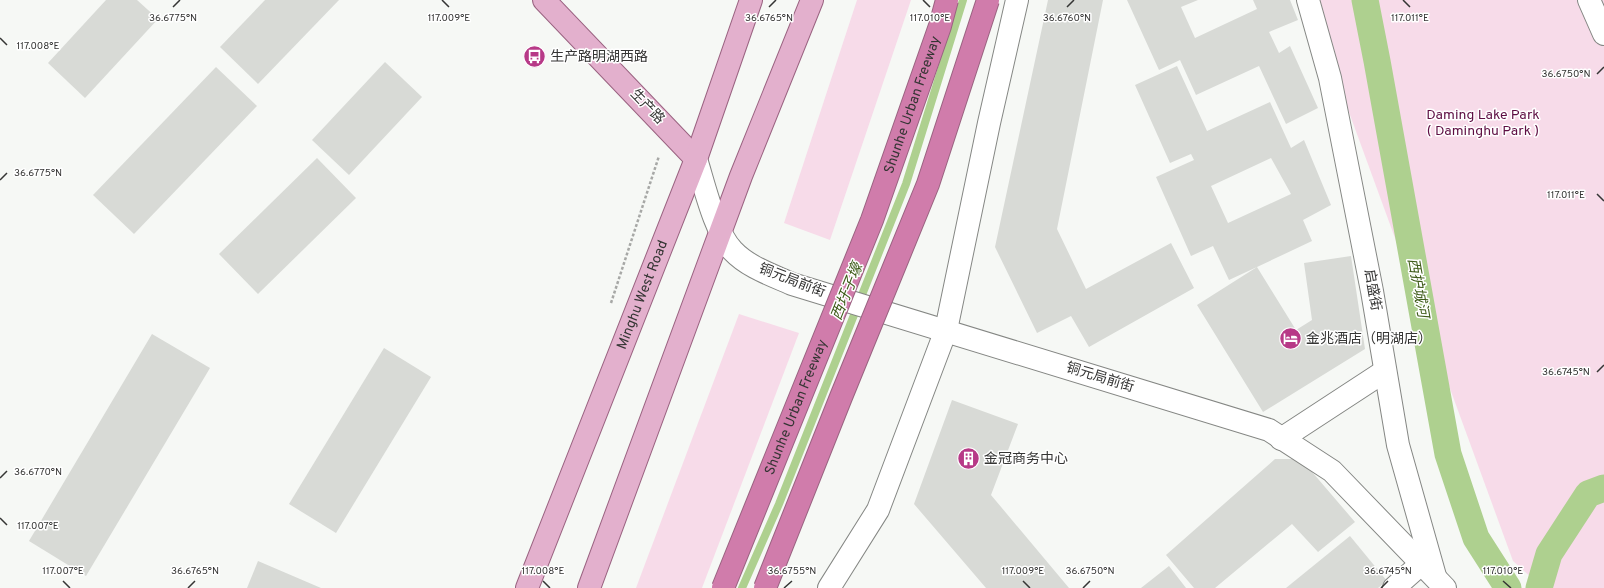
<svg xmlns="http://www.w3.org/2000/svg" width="1604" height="588" font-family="Overpass,'Noto Sans SC',sans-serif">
<rect width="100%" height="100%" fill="#f6f8f5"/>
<g fill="#f7dbe9">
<path d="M 857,0 L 911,0 L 830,240 L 784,223 Z"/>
<path d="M 1308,0 L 1604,0 L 1604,588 L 1543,588 L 1513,561 Z"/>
<path d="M 739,314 L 799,333 L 702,588 L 636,588 Z"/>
</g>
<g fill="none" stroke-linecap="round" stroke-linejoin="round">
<path stroke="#aed08f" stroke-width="8" d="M 742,588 L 779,504 L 906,184 L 963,0"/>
<g stroke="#aed08f" stroke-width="27">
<path d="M 1365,0 L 1377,61 L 1448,454 L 1476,538 L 1508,588"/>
<path d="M 1539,588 L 1549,554 L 1588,494 L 1604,488"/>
</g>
</g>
<g fill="#d8dad6" fill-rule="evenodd">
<path d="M 106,0 L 137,0 L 158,19 L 85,98 L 48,63 Z"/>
<path d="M 265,0 L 339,0 L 258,84 L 220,47 Z"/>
<path d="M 1048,0 L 1103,0 L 1057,229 L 1086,289 L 1171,243 L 1194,288 L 1089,347 L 1071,316 L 1037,333 L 995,247 Z"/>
<path d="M 1127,0 L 1198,0 L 1181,7 L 1195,38 L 1257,9 L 1253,0 L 1290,0 L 1298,20 L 1269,32 L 1279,53 L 1290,46 L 1318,108 L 1286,124 L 1259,66 L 1196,95 L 1180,60 L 1159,70 Z"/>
<path d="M 385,62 L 422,97 L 349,175 L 312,140 Z"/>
<path d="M 1177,66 L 1207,131 L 1270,102 L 1291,148 L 1304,140 L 1331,205 L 1303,220 L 1312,241 L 1257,267 L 1296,330 L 1312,320 L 1304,263 L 1351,256 L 1365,349 L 1263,412 L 1197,305 L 1257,267 L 1229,280 L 1213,246 L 1191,256 L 1156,177 L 1194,160 L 1191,154 L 1170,163 L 1135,85 ZM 1271,158 L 1291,194 L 1228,223 L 1211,186 Z"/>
<path d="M 216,67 L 257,106 L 134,234 L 93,195 Z"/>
<path d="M 317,158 L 356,198 L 258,294 L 219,254 Z"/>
<path d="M 152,334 L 210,368 L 86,576 L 29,541 Z"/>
<path d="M 384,348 L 431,377 L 336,533 L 289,504 Z"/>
<path d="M 952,400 L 1018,424 L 991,495 L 1069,588 L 986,588 L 914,504 Z"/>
<path d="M 1275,459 L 1301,459 L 1355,522 L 1318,552 L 1292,524 L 1215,588 L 1194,588 L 1166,555 Z"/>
<path d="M 1350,536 L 1387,581 L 1378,588 L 1286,588 Z"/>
<path d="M 258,561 L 321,588 L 247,588 Z"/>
<path d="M 1169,566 L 1186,588 L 1141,588 Z"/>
</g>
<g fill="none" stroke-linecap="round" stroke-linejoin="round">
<defs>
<g id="minor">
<path d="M 1308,0 L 1330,78 L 1372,291 L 1398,445 L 1435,576"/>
<path d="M 1589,0 L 1604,34"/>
<path d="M 696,159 C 704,184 715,233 733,251 C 748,267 772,275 792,284 L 1269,430 L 1332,471 L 1445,588"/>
<path d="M 1281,439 L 1385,371"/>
<path d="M 829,588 L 878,510 L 946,330 L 989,123 L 1017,0"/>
<path d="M 1394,588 L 1421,564"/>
</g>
<g id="major">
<path d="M 544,0 L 696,159"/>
<path id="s1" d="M 527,588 L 696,159 L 751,0"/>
<path d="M 589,588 L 741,176 L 812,0"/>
</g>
</defs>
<use href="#minor" stroke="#858784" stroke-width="24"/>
<use href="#major" stroke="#9a6381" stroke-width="24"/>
<path stroke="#a7a8a6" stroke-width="2.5" stroke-dasharray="3 2" stroke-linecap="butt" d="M 611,303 L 659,156"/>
<use href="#minor" stroke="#fff" stroke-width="22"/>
<use href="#major" stroke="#e3b0cd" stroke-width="22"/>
<defs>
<g id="highway-bridge">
<path id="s2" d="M 723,588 L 872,220 L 940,26 L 947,0"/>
<path d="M 765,588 L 841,397 L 928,184 L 988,0"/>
</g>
</defs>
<use href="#highway-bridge" stroke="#9a6381" stroke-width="24" stroke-linecap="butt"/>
<use href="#highway-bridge" stroke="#d07cab" stroke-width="22"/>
</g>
<path fill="none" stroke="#353534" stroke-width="1.5" d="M 442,0 L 449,7M 923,0 L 930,7M 1403,0 L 1410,7M 173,7 L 180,0M 769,7 L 776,0M 1067,7 L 1074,0M 0,38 L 7,45M 1597,74 L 1604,67M 0,180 L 7,173M 1597,194 L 1604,201M 1597,372 L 1604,365M 0,478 L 7,471M 0,518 L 7,525M 63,581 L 70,588M 543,581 L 550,588M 1023,581 L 1030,588M 1503,581 L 1511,588M 188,588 L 195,581M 784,588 L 792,581M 1083,588 L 1090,581M 1381,588 L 1388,581"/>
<defs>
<symbol id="bus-disc" viewBox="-11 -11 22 22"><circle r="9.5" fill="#b73987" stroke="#fff"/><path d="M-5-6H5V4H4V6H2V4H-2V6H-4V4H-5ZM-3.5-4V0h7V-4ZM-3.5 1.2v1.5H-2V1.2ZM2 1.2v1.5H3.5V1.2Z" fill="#fff"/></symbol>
<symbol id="hotel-disc" viewBox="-11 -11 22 22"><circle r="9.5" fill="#b73987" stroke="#fff"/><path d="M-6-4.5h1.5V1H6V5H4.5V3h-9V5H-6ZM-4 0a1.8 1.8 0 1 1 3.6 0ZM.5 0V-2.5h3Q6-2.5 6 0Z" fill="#fff"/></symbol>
<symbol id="building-disc" viewBox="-11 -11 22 22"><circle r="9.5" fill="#b73987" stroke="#fff"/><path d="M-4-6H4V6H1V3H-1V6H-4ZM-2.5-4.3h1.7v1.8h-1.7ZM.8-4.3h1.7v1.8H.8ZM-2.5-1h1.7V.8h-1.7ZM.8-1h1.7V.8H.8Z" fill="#fff"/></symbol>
</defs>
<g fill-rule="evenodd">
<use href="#bus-disc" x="522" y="44" width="25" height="25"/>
<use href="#hotel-disc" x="1278" y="326" width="25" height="25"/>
<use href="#building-disc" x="956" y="446" width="25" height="25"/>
</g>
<g text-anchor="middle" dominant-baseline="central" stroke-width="3" stroke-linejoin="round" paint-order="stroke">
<g font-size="14" fill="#353534" stroke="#fff" text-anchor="start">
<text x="550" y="57">生产路明湖西路</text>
<text x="1306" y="339">金兆酒店（明湖店）</text>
<text x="984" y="459">金冠商务中心</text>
</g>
<g font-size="14" fill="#353534" stroke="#fff">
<text stroke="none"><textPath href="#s2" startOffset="519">Shunhe Urban Freeway</textPath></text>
<text transform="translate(647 107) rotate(46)">生产路</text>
<text transform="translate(792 281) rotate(21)">铜元局前街</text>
<text transform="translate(1372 290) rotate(80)">启盛街</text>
<text stroke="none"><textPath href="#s1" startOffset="315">Minghu West Road</textPath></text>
<text transform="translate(1100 378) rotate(17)">铜元局前街</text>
<text stroke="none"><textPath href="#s2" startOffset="195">Shunhe Urban Freeway</textPath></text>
</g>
<g font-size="14" fill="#5d0d42" stroke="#fff">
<text x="1483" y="115">Daming Lake Park<tspan x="1483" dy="16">( Daminghu Park )</tspan></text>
</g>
<g font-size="15" font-style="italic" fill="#3e5b19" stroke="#fff">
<text transform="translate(1417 288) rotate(80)">西护城河</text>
<text transform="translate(848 292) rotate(-68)">西圩子壕</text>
</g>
</g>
<g font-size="10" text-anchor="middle" fill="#353534" stroke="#fff" stroke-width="3" stroke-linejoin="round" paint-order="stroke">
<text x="173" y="21">36.6775°N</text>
<text x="449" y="21">117.009°E</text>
<text x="930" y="21">117.010°E</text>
<text x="1067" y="21">36.6760°N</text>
<text x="1410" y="21">117.011°E</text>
<text x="769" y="21">36.6765°N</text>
<text x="38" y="49">117.008°E</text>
<text x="1566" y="77">36.6750°N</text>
<text x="38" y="176">36.6775°N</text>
<text x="1566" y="198">117.011°E</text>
<text x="1566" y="375">36.6745°N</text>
<text x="38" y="475">36.6770°N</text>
<text x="38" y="529">117.007°E</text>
<text x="195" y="574">36.6765°N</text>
<text x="792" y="574">36.6755°N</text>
<text x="1090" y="574">36.6750°N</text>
<text x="1388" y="574">36.6745°N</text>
<text x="63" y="574">117.007°E</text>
<text x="543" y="574">117.008°E</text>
<text x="1023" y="574">117.009°E</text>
<text x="1503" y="574">117.010°E</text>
</g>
</svg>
